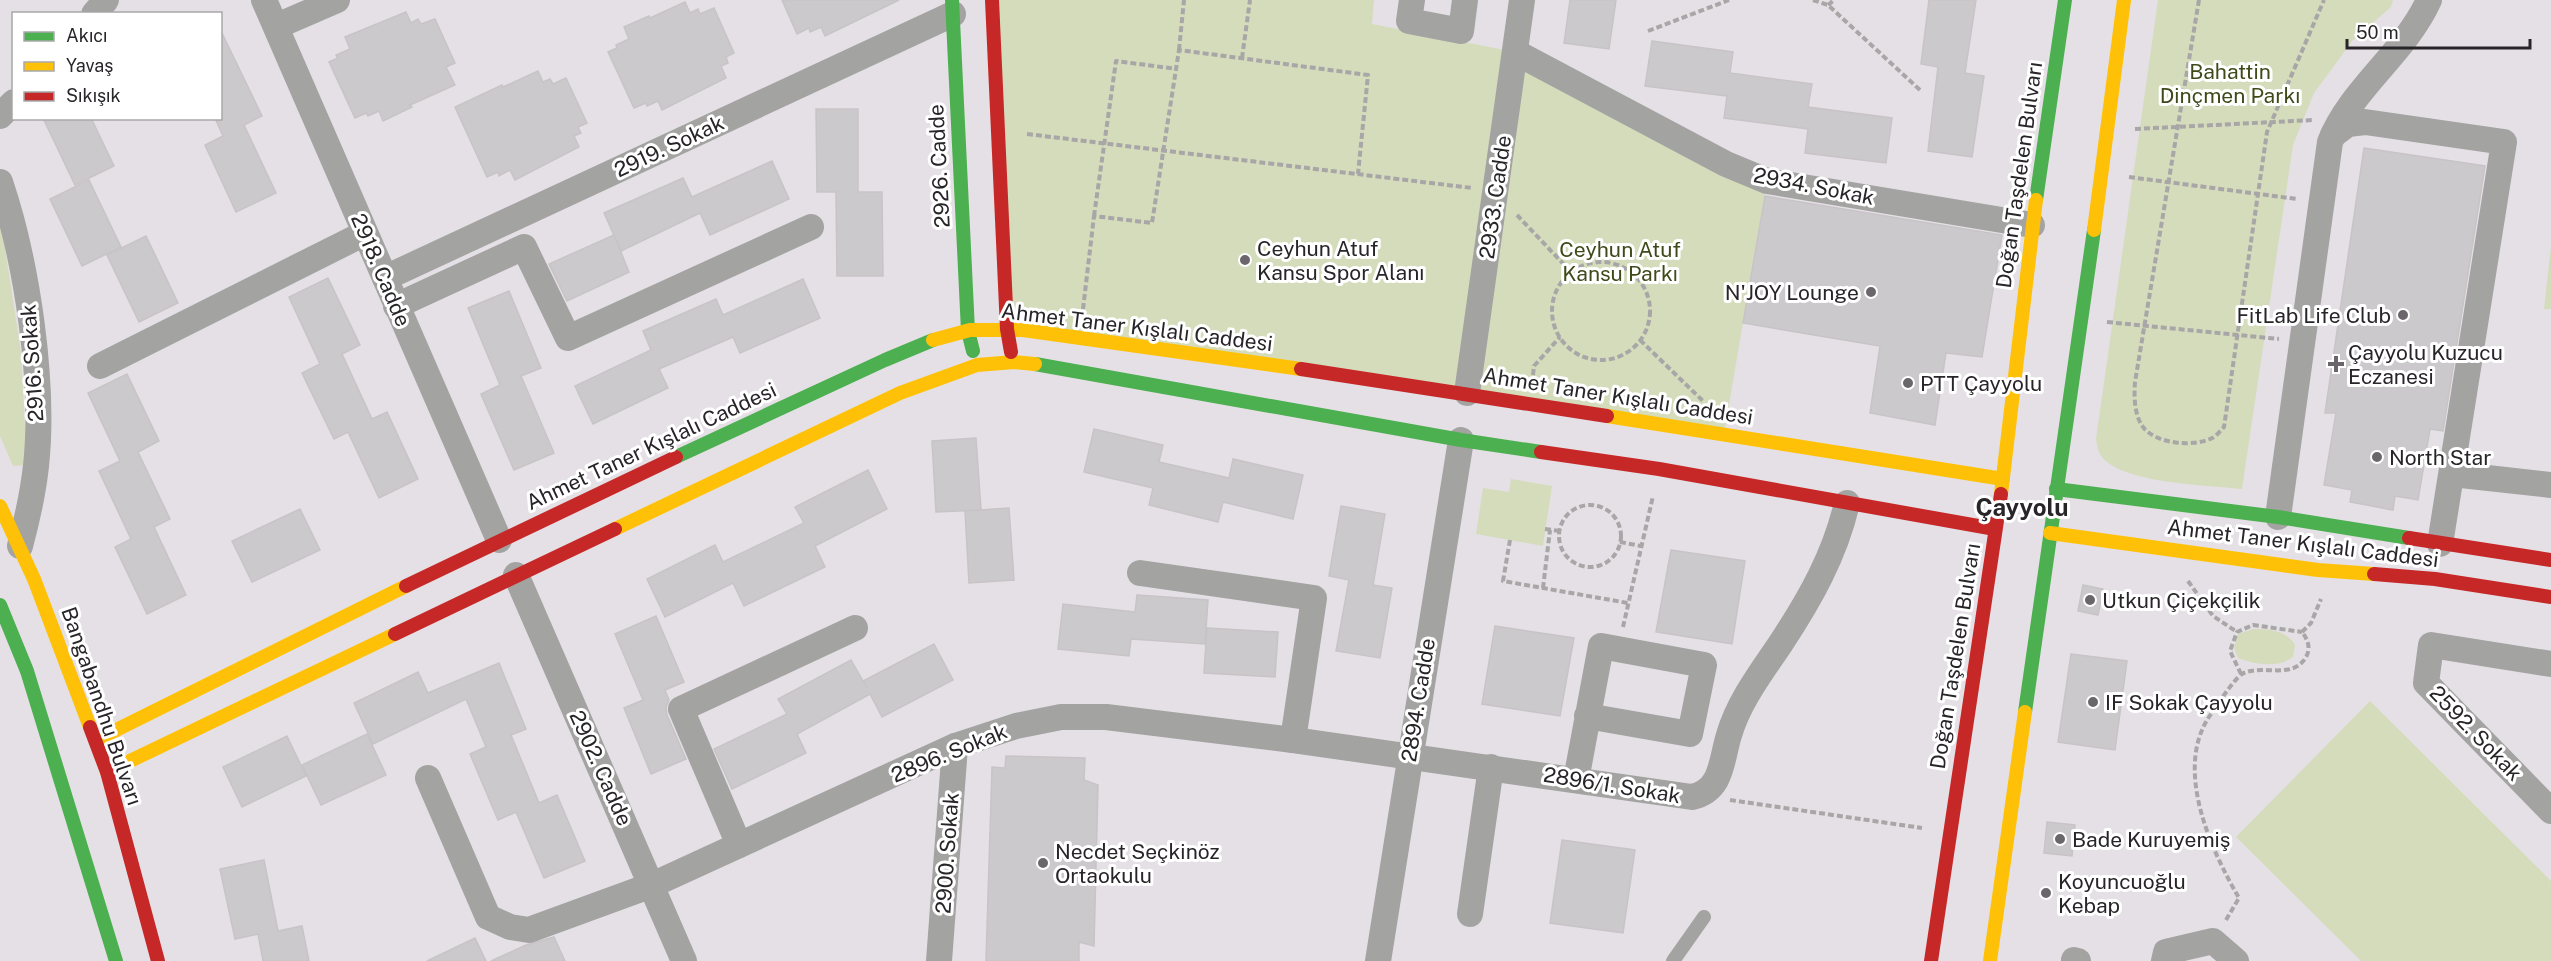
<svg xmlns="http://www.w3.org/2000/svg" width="2551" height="961" font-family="'Public Sans',sans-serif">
<rect width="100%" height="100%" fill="#e5e0e5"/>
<g fill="#d5dcbb">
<path d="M 992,0 L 1374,0 L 1372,24 L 1515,52 L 1767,181 L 1724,434 L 1007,329 Z"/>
<path d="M 2158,0 L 2393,0 L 2391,7 L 2353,40 L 2314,93 L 2293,145 L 2242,489 C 2208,485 2124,484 2102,457 C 2098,452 2097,445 2096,439 Z"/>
<path d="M 0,216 L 21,352 L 27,465 L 13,466 L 0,436 Z"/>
<path d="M 2551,246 L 2551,309 L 2544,309 Z"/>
<path d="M 1511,479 L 1552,486 L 1543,546 L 1476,534 L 1483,488 L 1509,492 Z"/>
<path d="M 2253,629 C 2268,629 2287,630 2295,645 L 2293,657 C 2278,669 2254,664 2238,658 L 2234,648 L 2238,634 Z"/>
<path d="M 2370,701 L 2551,881 L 2551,961 L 2361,961 L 2236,837 Z"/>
</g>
<g fill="#ccc9cc" stroke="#c7c3c7" stroke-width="1.5">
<path d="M 782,0 L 899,0 L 825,36 L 821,27 L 810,32 L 809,28 L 797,34 Z"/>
<path d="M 1570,0 L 1616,0 L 1609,49 L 1564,43 Z"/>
<path d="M 1929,0 L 1976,0 L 1965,73 L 1984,76 L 1972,157 L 1928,151 L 1938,67 L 1921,64 Z"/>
<path d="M 685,2 L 690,13 L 698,9 L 700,14 L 714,8 L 734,53 L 726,57 L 728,63 L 721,66 L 726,78 L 662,110 L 658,101 L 647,106 L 646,103 L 634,108 L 608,52 L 617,48 L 616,45 L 629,39 L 624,27 L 649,16 L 650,18 Z"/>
<path d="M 406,12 L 411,23 L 418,19 L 421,24 L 435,19 L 455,63 L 446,67 L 455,85 L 410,105 L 412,107 L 383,121 L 379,111 L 368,116 L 366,113 L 355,118 L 329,62 L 338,58 L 336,55 L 350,49 L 345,37 Z"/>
<path d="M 220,29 L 262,116 L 244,125 L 276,193 L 236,212 L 205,145 L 223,136 L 215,118 L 220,118 Z"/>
<path d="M 1652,41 L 1733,52 L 1730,73 L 1812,84 L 1808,107 L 1892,118 L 1886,163 L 1805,153 L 1808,129 L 1724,118 L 1727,96 L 1645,86 Z"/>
<path d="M 538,71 L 543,82 L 550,79 L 553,84 L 566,78 L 587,123 L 578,127 L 581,133 L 574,136 L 579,147 L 515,180 L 510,170 L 499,176 L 498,172 L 487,177 L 455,107 L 502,85 L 503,87 Z"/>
<path d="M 816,109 L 858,109 L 858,192 L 882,192 L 883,276 L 837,276 L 836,192 L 817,192 Z"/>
<path d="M 43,118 L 91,118 L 114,166 L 75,185 Z"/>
<path d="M 2364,148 L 2485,166 L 2443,431 L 2430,429 L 2418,500 L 2395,496 L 2393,510 L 2350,502 L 2352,490 L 2324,485 L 2336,413 L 2325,413 Z"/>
<path d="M 772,161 L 789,199 L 710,235 L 700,213 L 621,251 L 604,213 L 683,178 L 692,197 Z"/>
<path d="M 89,180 L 121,247 L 82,266 L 50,199 Z"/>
<path d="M 1765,196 L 2002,235 L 1982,357 L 1946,353 L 1935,425 L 1870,413 L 1880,346 L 1743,323 Z"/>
<path d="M 614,235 L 629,272 L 567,301 L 549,264 Z"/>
<path d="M 146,236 L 178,303 L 139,322 L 107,255 Z"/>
<path d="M 328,278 L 360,345 L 342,354 L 372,419 L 387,412 L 418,479 L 379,498 L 348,432 L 334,439 L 302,373 L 320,364 L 289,297 Z"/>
<path d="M 803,279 L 820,318 L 740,353 L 733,337 L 659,369 L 668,388 L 593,424 L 575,386 L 651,350 L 643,331 L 716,299 L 723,315 Z"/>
<path d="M 509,291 L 541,368 L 521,376 L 554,453 L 514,470 L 481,394 L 500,385 L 468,308 Z"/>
<path d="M 127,374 L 159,441 L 138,452 L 170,519 L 154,527 L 186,595 L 147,614 L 115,547 L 131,539 L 99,471 L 120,461 L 88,393 Z"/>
<path d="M 1094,429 L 1163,445 L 1159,462 L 1229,478 L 1233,459 L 1303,475 L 1293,519 L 1223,502 L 1218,522 L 1149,505 L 1153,488 L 1084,472 Z"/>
<path d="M 976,438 L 981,510 L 936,512 L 932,441 Z"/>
<path d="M 868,470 L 887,509 L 815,546 L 825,567 L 744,606 L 733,583 L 665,617 L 647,579 L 715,545 L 723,562 L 804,523 L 795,507 Z"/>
<path d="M 1341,506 L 1385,514 L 1373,585 L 1392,588 L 1380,658 L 1336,651 L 1349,580 L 1329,576 Z"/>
<path d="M 1009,508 L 1014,580 L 969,583 L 965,511 Z"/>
<path d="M 300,509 L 320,550 L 252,582 L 232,541 Z"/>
<path d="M 1671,550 L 1745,561 L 1732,644 L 1656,632 Z"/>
<path d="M 2083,585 L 2103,589 L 2098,615 L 2078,611 Z"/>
<path d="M 1137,595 L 1208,600 L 1205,644 L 1131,639 L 1129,656 L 1058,649 L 1063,604 L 1135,612 Z"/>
<path d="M 656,616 L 684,682 L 665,690 L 669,700 L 666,707 L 667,715 L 686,759 L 651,774 L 624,708 L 643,700 L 615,634 Z"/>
<path d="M 1495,626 L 1574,638 L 1560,716 L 1482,704 Z"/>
<path d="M 1207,628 L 1278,632 L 1275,677 L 1204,673 Z"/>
<path d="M 934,644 L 953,680 L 882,717 L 870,694 L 797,734 L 806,753 L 732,789 L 714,749 L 787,714 L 778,699 L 851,660 L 867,688 L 863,681 Z"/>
<path d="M 2071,654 L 2127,661 L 2115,750 L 2058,742 Z"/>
<path d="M 499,663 L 526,729 L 511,735 L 539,803 L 557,795 L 585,861 L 544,878 L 516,812 L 498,820 L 470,754 L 486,747 L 466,699 L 373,744 L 354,703 L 418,672 L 428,693 Z"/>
<path d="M 367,734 L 386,775 L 321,805 L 302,765 Z"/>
<path d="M 287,736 L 306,776 L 242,807 L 223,767 Z"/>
<path d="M 1006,756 L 1085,758 L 1084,780 L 1098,785 L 1094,946 L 1079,942 L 1079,961 L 986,961 L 992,767 L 1005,768 Z"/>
<path d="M 2047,822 L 2075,825 L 2072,856 L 2044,853 Z"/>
<path d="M 1562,840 L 1635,850 L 1623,933 L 1550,923 Z"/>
<path d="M 264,860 L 278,931 L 302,926 L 309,961 L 263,961 L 258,934 L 235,939 L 220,869 Z"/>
<path d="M 554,937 L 565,961 L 491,961 L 526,945 Z"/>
<path d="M 475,938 L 486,961 L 427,961 Z"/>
</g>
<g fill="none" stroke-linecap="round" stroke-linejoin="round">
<g stroke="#a8a6a7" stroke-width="4" stroke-dasharray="6 3" stroke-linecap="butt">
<path d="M 1813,0 L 1828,5 L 1920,90"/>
<path d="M 2199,0 L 2135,382 C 2134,396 2134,415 2143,427 C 2156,444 2192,447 2210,439 C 2216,437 2220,431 2224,427 L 2267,132 L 2324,0"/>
<path d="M 1828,5 L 1834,0"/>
<path d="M 1648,31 L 1729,0"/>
<path d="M 1179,50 L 1184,0"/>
<path d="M 1242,58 L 1250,0"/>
<path d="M 2135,129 L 2314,120"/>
<path d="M 1027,134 L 1472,188"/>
<path d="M 2129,177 L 2297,199"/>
<path d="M 1517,215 L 1571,272"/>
<path d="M 1094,216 L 1116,61 L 1177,69"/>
<circle cx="1601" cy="311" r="49"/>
<path d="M 1083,309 L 1094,216 L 1152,223 L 1179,50 L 1368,75 L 1358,174"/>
<path d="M 2107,322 L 2279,339"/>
<path d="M 1640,340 L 1703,401"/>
<path d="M 1533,375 L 1534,366 L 1560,337"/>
<circle cx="1590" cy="536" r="31"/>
<path d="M 1545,529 L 1560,531"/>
<path d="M 1510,540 L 1503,581 L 1628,603"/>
<path d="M 1620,542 L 1641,546"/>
<path d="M 2188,581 L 2213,616 L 2237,632"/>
<path d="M 1543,588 L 1550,530"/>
<path d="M 1623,627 L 1653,496"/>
<path d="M 2302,632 L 2311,623 L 2321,599"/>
<path d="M 2241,674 L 2230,651 L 2237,632 L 2253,625 L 2302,632"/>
<path d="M 1730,800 L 1922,828"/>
<path d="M 2226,920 L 2239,898 C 2211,850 2174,770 2209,717 C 2215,708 2234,679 2242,674 C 2262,663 2292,681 2306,657 C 2311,648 2308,640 2302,632"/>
</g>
<path stroke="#a3a3a2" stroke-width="14" d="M 1673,961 L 1704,917"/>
<g stroke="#a3a3a2" stroke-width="26">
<path d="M 264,0 L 499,540"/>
<path d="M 1412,0 L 1409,21 L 1461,31 L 1465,0"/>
<path d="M 94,14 L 106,0"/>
<path d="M 277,26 L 337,0"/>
<path d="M 1515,52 L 1726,164 L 1767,181 L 2032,225"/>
<path d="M 0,116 L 14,102"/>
<path d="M 2333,135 L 2348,124 L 2365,122 L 2504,142 L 2440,544"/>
<path d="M 0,182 C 27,262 45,382 36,466 C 33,493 27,520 20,546"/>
<path d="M 385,278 L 953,14"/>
<path d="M 396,306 L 524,247 L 568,338 L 811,227"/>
<path d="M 100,366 L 365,233"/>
<path d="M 1467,393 L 1522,0"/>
<path d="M 2452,474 L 2551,485"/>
<path d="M 2278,517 L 2330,142 C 2351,89 2405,53 2429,0"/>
<path d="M 1140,573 L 1314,598 L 1293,740"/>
<path d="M 516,575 L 684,961"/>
<path d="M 2551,664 L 2431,645 L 2426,683 L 2551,811"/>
<path d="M 428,778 L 488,917 L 510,927 L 529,930 L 652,885 L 955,746 L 1016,726 L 1061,717 L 1106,717 L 1293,740 L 1692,797 C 1723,790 1721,760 1729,735 C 1739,701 1761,673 1781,643 C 1810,599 1835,555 1847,503"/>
<path d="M 1576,780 L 1601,646 L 1704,665 L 1690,734 L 1587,716"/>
<path d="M 739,845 L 681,709 L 855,628"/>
<path d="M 1470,914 L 1491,767"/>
<path d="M 2074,960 L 2078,961"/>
<path d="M 939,961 L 955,746"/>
<path d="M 1378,961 L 1461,440"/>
<path d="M 2164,961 L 2166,952 L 2213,941 L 2236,961"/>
</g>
<g stroke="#4caf50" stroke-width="14">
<path d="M 952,0 L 968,331 L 973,351"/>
<path d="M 2036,200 L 2065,0"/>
<path d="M 1035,364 L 1461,440 L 1541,452"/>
<path d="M 676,457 L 885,360 L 933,340"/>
<path d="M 2056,489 L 2278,517 L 2409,538"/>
<path d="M 0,605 L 27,671 L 116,961"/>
<path d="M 2025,712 L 2094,230"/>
</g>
<g stroke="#ffc107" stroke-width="14">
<path d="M 2094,230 L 2124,0"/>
<path d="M 933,340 L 970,330 L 1023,330 L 1301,369"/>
<path d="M 1607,416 L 2003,479"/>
<path d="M 2001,494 L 2036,200"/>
<path d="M 0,506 L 34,579 L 90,727"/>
<path d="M 615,529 L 900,393 L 977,365 L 1014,362 L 1035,364"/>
<path d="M 2050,533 L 2318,570 L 2374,574"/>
<path d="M 96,740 L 406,586"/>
<path d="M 107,772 L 395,634"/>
<path d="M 1990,961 L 2025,712"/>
</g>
<g stroke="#c62828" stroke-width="14">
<path d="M 992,0 L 1007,329 L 1011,352"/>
<path d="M 1301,369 L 1607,416"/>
<path d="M 1541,452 L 1659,469 L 1995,529"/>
<path d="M 2409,538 L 2551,560"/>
<path d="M 2374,574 L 2435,579 L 2551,597"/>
<path d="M 406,586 L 676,457"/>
<path d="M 395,634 L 615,529"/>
<path d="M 90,727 L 107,772 L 158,961"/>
<path d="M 1931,961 L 2001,494"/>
</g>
</g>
<g fill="#6a666b" stroke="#fff" stroke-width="2">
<circle cx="1245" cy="260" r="6"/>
<circle cx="1871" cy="292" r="6"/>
<circle cx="2403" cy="315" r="6"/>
<path d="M2333 355h6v6h6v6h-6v6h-6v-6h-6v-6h6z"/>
<circle cx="1908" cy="383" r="6"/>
<circle cx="2377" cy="457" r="6"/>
<circle cx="2090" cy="600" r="6"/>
<circle cx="2093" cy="702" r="6"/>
<circle cx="2060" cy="839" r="6"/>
<circle cx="1043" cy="863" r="6"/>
<circle cx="2046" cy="893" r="6"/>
</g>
<g text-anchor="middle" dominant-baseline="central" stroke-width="6" stroke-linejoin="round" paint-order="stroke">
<g font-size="21" fill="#3f4919" stroke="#fff">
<text x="2230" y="71">Bahattin<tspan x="2230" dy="24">Dinçmen Parkı</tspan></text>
<text x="1620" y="249">Ceyhun Atuf<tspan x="1620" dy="24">Kansu Parkı</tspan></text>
</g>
<g font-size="21" fill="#282529" stroke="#fff">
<text transform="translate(669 146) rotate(-25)">2919. Sokak</text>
<text transform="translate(939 166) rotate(-93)">2926. Cadde</text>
<text transform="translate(2019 175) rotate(-82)">Doğan Taşdelen Bulvarı</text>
<text transform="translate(1814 186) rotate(11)">2934. Sokak</text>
<text transform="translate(1495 197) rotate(-82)">2933. Cadde</text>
<text transform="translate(381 270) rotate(67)">2918. Cadde</text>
<text transform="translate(1137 327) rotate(7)">Ahmet Taner Kışlalı Caddesi</text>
<text transform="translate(32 363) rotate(-94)">2916. Sokak</text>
<text transform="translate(1618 396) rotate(9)">Ahmet Taner Kışlalı Caddesi</text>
<text transform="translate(651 446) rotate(-25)">Ahmet Taner Kışlalı Caddesi</text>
<text transform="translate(2303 543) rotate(7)">Ahmet Taner Kışlalı Caddesi</text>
<text transform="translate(1955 656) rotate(-81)">Doğan Taşdelen Bulvarı</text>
<text transform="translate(1418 700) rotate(-81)">2894. Cadde</text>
<text transform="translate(102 706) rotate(71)">Bangabandhu Bulvarı</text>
<text transform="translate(2476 733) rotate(46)">2592. Sokak</text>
<text transform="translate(949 753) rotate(-22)">2896. Sokak</text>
<text transform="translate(601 768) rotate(66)">2902. Cadde</text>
<text transform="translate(1612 785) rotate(9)">2896/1. Sokak</text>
<text transform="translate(947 853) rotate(-86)">2900. Sokak</text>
</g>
<g font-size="21" fill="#282529" stroke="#fff" text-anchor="start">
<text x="1257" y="248">Ceyhun Atuf<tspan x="1257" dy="24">Kansu Spor Alanı</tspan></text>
<text x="1859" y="292" text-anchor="end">N'JOY Lounge</text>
<text x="2391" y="315" text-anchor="end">FitLab Life Club</text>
<text x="2348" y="352">Çayyolu Kuzucu<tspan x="2348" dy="24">Eczanesi</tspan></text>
<text x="1920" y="383">PTT Çayyolu</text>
<text x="2389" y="457">North Star</text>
<text x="2102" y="600">Utkun Çiçekçilik</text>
<text x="2105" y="702">IF Sokak Çayyolu</text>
<text x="2072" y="839">Bade Kuruyemiş</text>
<text x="1055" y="851">Necdet Seçkinöz<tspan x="1055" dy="24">Ortaokulu</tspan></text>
<text x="2058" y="881">Koyuncuoğlu<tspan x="2058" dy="24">Kebap</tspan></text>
</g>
<g font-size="24" font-weight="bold" fill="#282529" stroke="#fff">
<text x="2022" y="507">Çayyolu</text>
</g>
</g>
<rect x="12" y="12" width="210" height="108" fill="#ffffff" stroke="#a9a8a9" stroke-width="1.5"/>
<rect x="24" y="32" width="30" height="9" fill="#4caf50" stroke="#a9a8a9" stroke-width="1.5"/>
<text x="66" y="42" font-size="18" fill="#282529">Akıcı</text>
<rect x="24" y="62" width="30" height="9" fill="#ffc107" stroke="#a9a8a9" stroke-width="1.5"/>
<text x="66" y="72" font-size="18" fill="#282529">Yavaş</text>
<rect x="24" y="92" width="30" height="9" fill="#c62828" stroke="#a9a8a9" stroke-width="1.5"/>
<text x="66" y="102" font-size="18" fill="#282529">Sıkışık</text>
<path d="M2347 39v9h183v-9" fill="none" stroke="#282529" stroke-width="3"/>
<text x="2356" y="39" font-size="18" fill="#282529" stroke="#ffffff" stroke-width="4.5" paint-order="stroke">50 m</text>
</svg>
